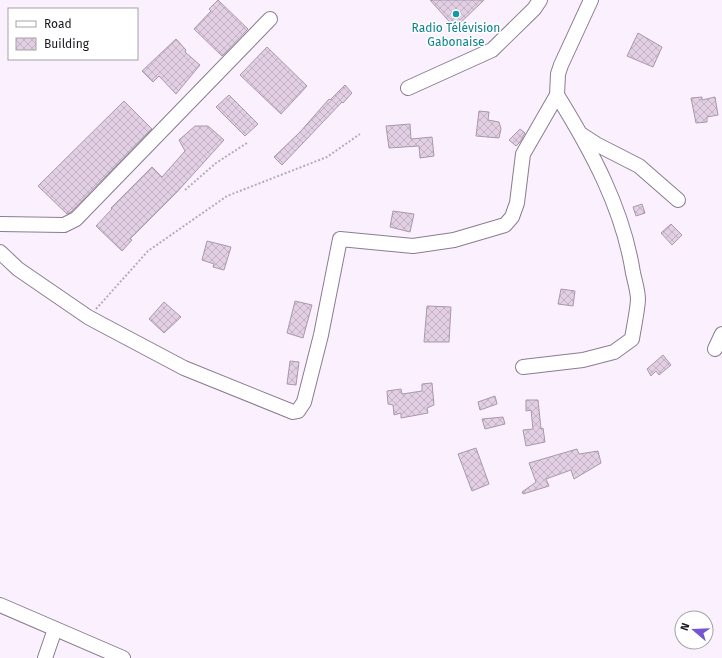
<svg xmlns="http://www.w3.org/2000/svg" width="722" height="658" font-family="'Fira Sans',sans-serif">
<defs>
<pattern id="building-cross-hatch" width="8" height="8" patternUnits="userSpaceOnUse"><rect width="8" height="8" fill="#e2cfe4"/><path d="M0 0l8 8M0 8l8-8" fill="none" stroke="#c1b1c3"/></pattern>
</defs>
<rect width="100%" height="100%" fill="#fbf1fe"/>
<g fill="url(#building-cross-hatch)" stroke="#aa97ab">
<path d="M 218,0 L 248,29 L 222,56 L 194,29 L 211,11 L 209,9 Z"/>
<path d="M 430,0 L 484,0 L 455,28 Z"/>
<path d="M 638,33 L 662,47 L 653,67 L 627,56 Z"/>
<path d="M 176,39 L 186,50 L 185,52 L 200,65 L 176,94 L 159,76 L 153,82 L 142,71 Z"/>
<path d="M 267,47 L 307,86 L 281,114 L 240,75 Z"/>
<path d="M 345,85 L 352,93 L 343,103 L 342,102 L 282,165 L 274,157 L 300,132 L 329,99 L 330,100 Z"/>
<path d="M 229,95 L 258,124 L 245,136 L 216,107 Z"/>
<path d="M 702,97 L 702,100 L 715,97 L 718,115 L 707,117 L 707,122 L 696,123 L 691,98 Z"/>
<path d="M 124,101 L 152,129 L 71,212 L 67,214 L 38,186 Z"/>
<path d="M 479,111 L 489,112 L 488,120 L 499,122 L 501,129 L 499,138 L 476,136 Z"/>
<path d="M 410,124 L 411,139 L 432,137 L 434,156 L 420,158 L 419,146 L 389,148 L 386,126 Z"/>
<path d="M 195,126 L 208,126 L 224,140 L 177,192 L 130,239 L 132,240 L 122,251 L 96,226 L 112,209 L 111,208 L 152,167 L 162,177 L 185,151 L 179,140 Z"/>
<path d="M 520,129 L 525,133 L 520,142 L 516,146 L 509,140 Z"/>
<path d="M 642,204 L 645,213 L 636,216 L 633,207 Z"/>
<path d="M 393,211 L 414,214 L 410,232 L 390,227 Z"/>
<path d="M 671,224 L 682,235 L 672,245 L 661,233 Z"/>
<path d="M 207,241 L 231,247 L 224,270 L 213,267 L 214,264 L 202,260 Z"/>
<path d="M 561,289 L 575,291 L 573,306 L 558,304 Z"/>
<path d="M 295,301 L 312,305 L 303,338 L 287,333 Z"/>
<path d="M 164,302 L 181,317 L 164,333 L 149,319 Z"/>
<path d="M 427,306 L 451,307 L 449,342 L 424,342 Z"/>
<path d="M 663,355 L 671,365 L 659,375 L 656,371 L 651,376 L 647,369 Z"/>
<path d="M 290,361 L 299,362 L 296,385 L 287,384 Z"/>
<path d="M 432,383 L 434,405 L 427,408 L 428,413 L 401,418 L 401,413 L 394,415 L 393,405 L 388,404 L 387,391 L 401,389 L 402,394 L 422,391 L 422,384 Z"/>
<path d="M 495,396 L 497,404 L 480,410 L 478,402 Z"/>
<path d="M 526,400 L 538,400 L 541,429 L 543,428 L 545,442 L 526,446 L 523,430 L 533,429 L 531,410 L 526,411 Z"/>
<path d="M 503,417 L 505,424 L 485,429 L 482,419 Z"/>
<path d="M 476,448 L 489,484 L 472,491 L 458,454 Z"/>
<path d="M 577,449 L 579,454 L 598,451 L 601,463 L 574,479 L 571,470 L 546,479 L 549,486 L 523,494 L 522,492 L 536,482 L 529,463 Z"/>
</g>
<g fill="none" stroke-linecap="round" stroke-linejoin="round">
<defs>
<g id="minor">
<path d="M 408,88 L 492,50 L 534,9 L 540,0"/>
<path d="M 582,135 L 596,144 L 639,166 L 678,200"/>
<path d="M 0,224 L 64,225 L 76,219 L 270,19"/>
<path d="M 0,252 L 18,269 L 88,317 L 101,324 L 184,368 L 293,412 L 298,411 L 304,402 L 321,335 L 340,239 L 413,246 L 454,240 L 505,225 L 512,217 L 517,203 L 523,154 L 557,95 L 558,74 L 561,65 L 591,0"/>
<path d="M 715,349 L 722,334"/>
<path d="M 523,367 L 583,360 L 614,352 L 632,339 C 634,326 637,313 638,300 C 638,291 635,282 633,273 C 623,208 591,150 557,95"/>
<path d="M 0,605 L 123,658"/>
<path d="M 45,658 L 55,629"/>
</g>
</defs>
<use href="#minor" stroke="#8b7c91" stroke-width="16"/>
<g stroke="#b5acb7" stroke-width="2" stroke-dasharray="2 2" stroke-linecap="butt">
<path d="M 185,190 L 216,163 L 247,143"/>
<path d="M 96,309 L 148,251 L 227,196 L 327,157 L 360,134"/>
</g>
<use href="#minor" stroke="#fff" stroke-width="14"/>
</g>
<circle fill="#0f9aa8" stroke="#fff" stroke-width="1.5" cx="456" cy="14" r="4"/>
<g text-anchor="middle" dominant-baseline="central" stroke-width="3" stroke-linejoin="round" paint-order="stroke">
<g font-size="12" fill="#0d838f" stroke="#fff">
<text x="456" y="28">Radio Télévision<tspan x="456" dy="14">Gabonaise</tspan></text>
</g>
</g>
<rect x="8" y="8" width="130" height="52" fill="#ffffff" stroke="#a4a2a5"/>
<rect x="16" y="21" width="20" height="6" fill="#ffffff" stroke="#a4a2a5"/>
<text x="44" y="28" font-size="12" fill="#1c161e">Road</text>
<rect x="16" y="38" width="20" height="12" fill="url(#building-cross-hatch)" stroke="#a4a2a5"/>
<text x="44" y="48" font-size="12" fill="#1c161e">Building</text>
<g transform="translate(694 630) rotate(289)"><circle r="19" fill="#ffffff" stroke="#a4a2a5"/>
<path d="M0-3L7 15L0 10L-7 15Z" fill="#7357d1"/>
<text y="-6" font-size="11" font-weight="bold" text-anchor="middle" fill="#1c161e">N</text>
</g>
</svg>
